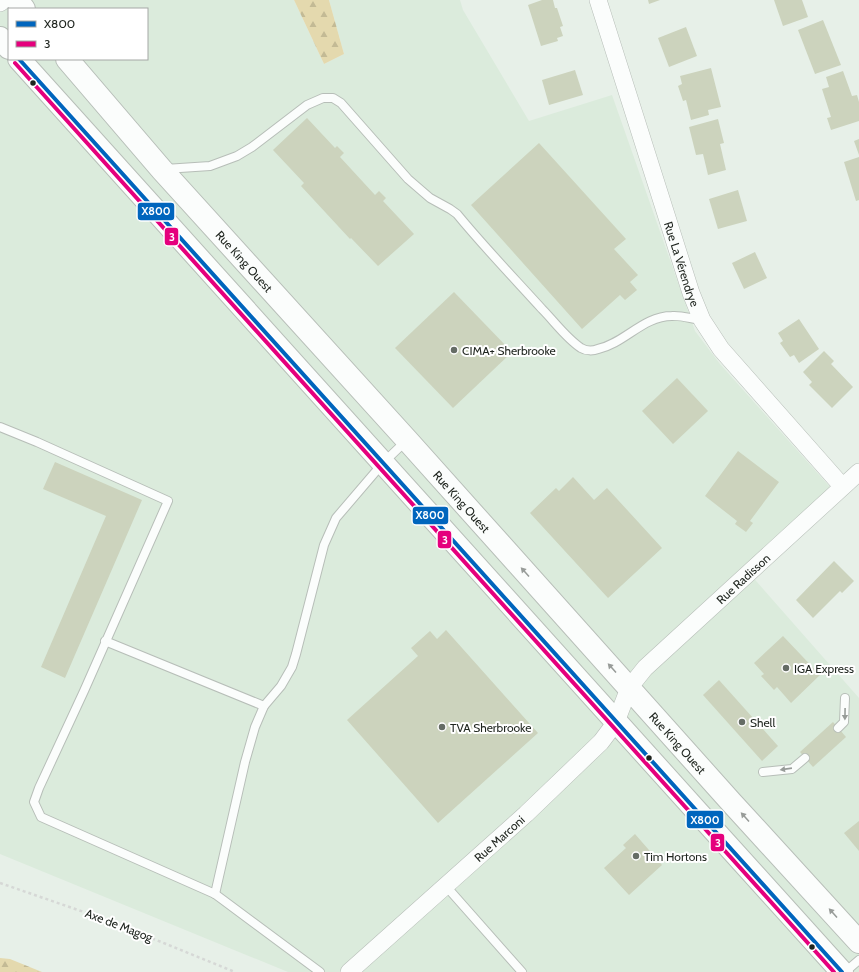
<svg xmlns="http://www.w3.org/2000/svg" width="859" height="972" font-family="Cabin,sans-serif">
<defs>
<pattern id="forest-firs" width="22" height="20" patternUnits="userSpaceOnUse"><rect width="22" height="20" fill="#e4d9ae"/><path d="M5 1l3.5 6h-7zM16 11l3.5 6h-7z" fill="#c3ba95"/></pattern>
</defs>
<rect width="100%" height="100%" fill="#e7f0e8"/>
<path fill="#dbebdc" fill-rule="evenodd" d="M 0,0 L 294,0 L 324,64 L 344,54 L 329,0 L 460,0 L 463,10 L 529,121 L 612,95 L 695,331 L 720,364 L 838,496 L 750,574 L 859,698 L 859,972 L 288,972 L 0,854 ZM 9,9 L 147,9 L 147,59 L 9,59 Z"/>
<g fill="url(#forest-firs)">
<path d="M 294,0 L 329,0 L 344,54 L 324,64 Z"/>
<path d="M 0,958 L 10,959 L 42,972 L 0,972 Z"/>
</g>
<g fill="#ccd3bd">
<path d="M 542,0 L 553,0 L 555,8 L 557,8 L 563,26 L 560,27 L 563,36 L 557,38 L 558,41 L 541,46 L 528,5 Z"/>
<path d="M 648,0 L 660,0 L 649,4 Z"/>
<path d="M 774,0 L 802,0 L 808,17 L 783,26 Z"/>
<path d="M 823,20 L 841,65 L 815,74 L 798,30 Z"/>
<path d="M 686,27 L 697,56 L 669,67 L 658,38 Z"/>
<path d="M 711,68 L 721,107 L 708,110 L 709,115 L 691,120 L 686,100 L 683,101 L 678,86 L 682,84 L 680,76 Z"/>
<path d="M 575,70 L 583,95 L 549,105 L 542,80 Z"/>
<path d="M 843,71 L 852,96 L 857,95 L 859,102 L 859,121 L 831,130 L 827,118 L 831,117 L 822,89 L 829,87 L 826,77 Z"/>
<path d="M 307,118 L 335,148 L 337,146 L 344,153 L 340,157 L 375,195 L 379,191 L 386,198 L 383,201 L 414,234 L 378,266 L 351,238 L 350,239 L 301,186 L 304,183 L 273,150 Z"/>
<path d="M 718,119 L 724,143 L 720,144 L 726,170 L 708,175 L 703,154 L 696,155 L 689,127 Z"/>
<path d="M 859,139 L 859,155 L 854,141 Z"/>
<path d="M 539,143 L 626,239 L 614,249 L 638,275 L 630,282 L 637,290 L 625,300 L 620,295 L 582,329 L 471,205 Z"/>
<path d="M 859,157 L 859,200 L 856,201 L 844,162 Z"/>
<path d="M 738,190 L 747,221 L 718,229 L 709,199 Z"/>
<path d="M 755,252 L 767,278 L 744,289 L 732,263 Z"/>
<path d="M 454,292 L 512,352 L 453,408 L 395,348 Z"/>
<path d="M 799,319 L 819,349 L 799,363 L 794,355 L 790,357 L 780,343 L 783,341 L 778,333 Z"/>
<path d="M 824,351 L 834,361 L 831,364 L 853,387 L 832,408 L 809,385 L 812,382 L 803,372 Z"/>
<path d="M 677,378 L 708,411 L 673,444 L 642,411 Z"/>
<path d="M 738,451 L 779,482 L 750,521 L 753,523 L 746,532 L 735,524 L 737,521 L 705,496 Z"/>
<path d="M 55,462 L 142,500 L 65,678 L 41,667 L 106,516 L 43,489 Z"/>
<path d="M 573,477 L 594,500 L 607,488 L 662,548 L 608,598 L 530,513 L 556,488 L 559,491 Z"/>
<path d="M 834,561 L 854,581 L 842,593 L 840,591 L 813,618 L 796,600 Z"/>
<path d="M 446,630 L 538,733 L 438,823 L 347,720 L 418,656 L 411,648 L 430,631 L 437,639 Z"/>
<path d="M 783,636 L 820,675 L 791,703 L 777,687 L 774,690 L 761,676 L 764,674 L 754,663 Z"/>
<path d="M 719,680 L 778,746 L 762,761 L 703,695 Z"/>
<path d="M 833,722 L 846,737 L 813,767 L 800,752 Z"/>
<path d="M 859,821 L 859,851 L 844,833 Z"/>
<path d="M 635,834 L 662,865 L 629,895 L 604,868 L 626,848 L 623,845 Z"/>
</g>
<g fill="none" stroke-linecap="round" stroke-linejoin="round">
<defs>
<g id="service">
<path d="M 165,169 L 210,166 L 237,156 L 252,147 L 307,105 L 323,98 L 333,98 L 341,103 L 408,179 L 430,198 L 450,209 L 457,214 C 484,247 514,278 542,309 C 554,321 566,338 581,348 C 586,351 593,351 598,349 C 625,343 643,316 672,316 C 681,315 692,319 702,320"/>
<path d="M 0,427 L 37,442 L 168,501 L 84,691 L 39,788 L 34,802 L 41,817 L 215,894 L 320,972"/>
<path d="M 105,641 L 264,706"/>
<path d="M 838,728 L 844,722 L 845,698"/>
<path d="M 763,772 L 792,769 L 805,758"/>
<path d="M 445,885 L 522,972"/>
<path d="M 215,894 L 245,762 L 255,727 L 264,706 L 281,686 L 292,667 L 296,654 L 324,545 L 336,518 L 383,463 L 407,440"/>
<path d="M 845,972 L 859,960"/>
</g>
<g id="minor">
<path id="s1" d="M 598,0 L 691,293 L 702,320 L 721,349 L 842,486"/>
<path d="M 0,3 L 4,0"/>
<path id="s2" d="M 349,972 L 526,814 L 601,742 L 616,722 L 629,688 L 645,668 L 859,472"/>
</g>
<g id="primary">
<path d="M 17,0 L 24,9"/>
<path d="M 0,38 L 9,48"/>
<path d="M 19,59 L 711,827 L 842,972"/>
<path id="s3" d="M 67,59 L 162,170 L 407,440 L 731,802 L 859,942"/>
</g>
</defs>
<use href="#service" stroke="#b7beb8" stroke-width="10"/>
<use href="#minor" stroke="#b7beb8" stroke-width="18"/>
<use href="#primary" stroke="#b7beb8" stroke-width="24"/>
<path stroke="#d6d8d6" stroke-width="2.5" stroke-dasharray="3 3" stroke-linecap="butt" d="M 0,883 L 107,920 L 235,972"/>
<use href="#service" stroke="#fbfdfc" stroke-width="8"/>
<use href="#minor" stroke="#fbfdfc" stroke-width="17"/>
<use href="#primary" stroke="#fbfdfc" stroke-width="22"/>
<defs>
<path id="bus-1" d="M 19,59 L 842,972"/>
<path id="bus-2" d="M 15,63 L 834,972"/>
</defs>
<use href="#bus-1" stroke="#fff" stroke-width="7"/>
<use href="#bus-2" stroke="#fff" stroke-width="7"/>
<use href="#bus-1" stroke="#0065bd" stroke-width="4"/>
<use href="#bus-2" stroke="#e5007d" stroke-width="4"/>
</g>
<defs><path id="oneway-solid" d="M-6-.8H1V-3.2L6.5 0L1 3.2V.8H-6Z"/></defs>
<g fill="#989c99">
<use href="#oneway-solid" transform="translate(525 572) rotate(-132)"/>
<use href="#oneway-solid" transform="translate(612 668) rotate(-132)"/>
<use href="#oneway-solid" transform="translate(845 714) rotate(91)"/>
<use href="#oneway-solid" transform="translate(786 769) rotate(172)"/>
<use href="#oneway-solid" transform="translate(745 817) rotate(-132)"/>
<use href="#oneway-solid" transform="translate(833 913) rotate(-132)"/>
</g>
<g fill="#1f251f" stroke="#fff" stroke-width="1.5">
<circle cx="33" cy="83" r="3.5"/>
<circle cx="649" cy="758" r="3.5"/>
<circle cx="812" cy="947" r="3.5"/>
</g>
<g fill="#656c65" stroke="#fff" stroke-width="1.5">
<circle cx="454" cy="350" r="4"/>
<circle cx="786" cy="668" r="4"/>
<circle cx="742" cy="722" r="4"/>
<circle cx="442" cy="727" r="4"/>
<circle cx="636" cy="856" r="4"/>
</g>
<g text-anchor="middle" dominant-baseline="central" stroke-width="4" stroke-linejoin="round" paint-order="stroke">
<g font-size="12" fill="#1f251f" stroke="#fff">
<text stroke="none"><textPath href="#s3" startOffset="269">Rue King Ouest</textPath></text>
<text stroke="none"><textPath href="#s1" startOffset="277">Rue La Vérendrye</textPath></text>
<text stroke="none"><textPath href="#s3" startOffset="593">Rue King Ouest</textPath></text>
<text stroke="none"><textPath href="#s2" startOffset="561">Rue Radisson</textPath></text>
<text stroke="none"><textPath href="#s3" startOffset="917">Rue King Ouest</textPath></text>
<text stroke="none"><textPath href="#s2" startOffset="201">Rue Marconi</textPath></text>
<text transform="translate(119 925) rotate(21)">Axe de Magog</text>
</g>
<g font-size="12" fill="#1f251f" stroke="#fff" text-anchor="start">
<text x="462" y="350">CIMA+ Sherbrooke</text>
<text x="794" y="668">IGA Express</text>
<text x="750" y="722">Shell</text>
<text x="450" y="727">TVA Sherbrooke</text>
<text x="644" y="856">Tim Hortons</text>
</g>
</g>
<g stroke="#fff" stroke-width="1.5">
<rect x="137" y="202" width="38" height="19" rx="4" fill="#0065bd"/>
<rect x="164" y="227" width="15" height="19" rx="4" fill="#e5007d"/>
<rect x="412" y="506" width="37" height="19" rx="4" fill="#0065bd"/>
<rect x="437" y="530" width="15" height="19" rx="4" fill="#e5007d"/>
<rect x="686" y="810" width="38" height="19" rx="4" fill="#0065bd"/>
<rect x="710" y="833" width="15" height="19" rx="4" fill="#e5007d"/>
</g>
<g font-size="11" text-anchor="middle" font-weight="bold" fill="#fff">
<text x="156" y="215">X800</text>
<text x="172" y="241">3</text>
<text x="430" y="519">X800</text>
<text x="445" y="544">3</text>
<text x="705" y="824">X800</text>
<text x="718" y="847">3</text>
</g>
<rect x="8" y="8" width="140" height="52" fill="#ffffff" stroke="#a5a8a5"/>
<rect x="16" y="21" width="20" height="6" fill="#0065bd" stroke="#a5a8a5"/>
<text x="44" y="28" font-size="12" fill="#1f251f">X800</text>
<rect x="16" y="41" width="20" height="6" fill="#e5007d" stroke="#a5a8a5"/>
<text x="44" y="48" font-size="12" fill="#1f251f">3</text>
</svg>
